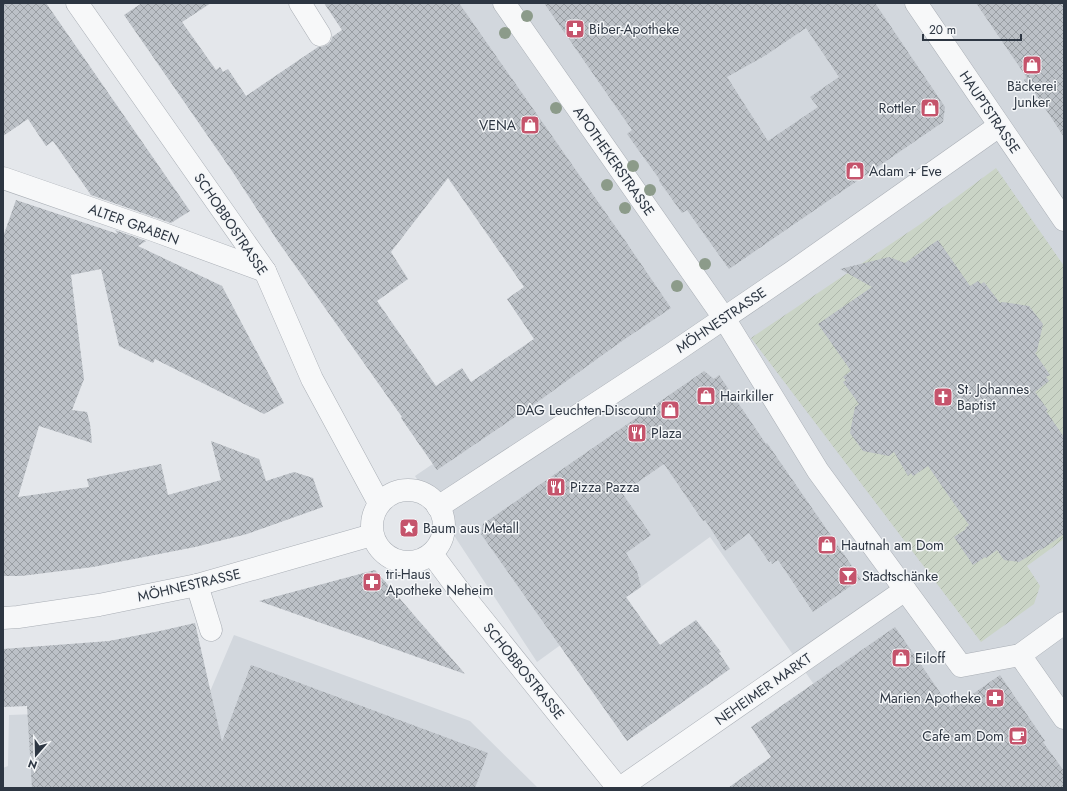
<svg xmlns="http://www.w3.org/2000/svg" width="1067" height="791" font-family="Jost,sans-serif">
<defs>
<pattern id="garden-furrows" width="10" height="10" patternUnits="userSpaceOnUse"><rect width="10" height="10" fill="#cad4c6"/><path d="M-1 1l2-2M0 10L10 0M9 11l2-2" fill="none" stroke="#aeb7ab"/></pattern>
<pattern id="building-cross-hatch" width="8" height="8" patternUnits="userSpaceOnUse"><rect width="8" height="8" fill="#bcc1c7"/><path d="M0 0l8 8M0 8l8-8" fill="none" stroke="#999ea3"/></pattern>
</defs>
<rect width="100%" height="100%" fill="#e4e7eb"/>
<g fill="#d2d7dd">
<path d="M 370,3 L 1064,3 L 1064,788 L 887,788 L 710,537 L 537,662 L 415,476 L 612,342 Z"/>
<path d="M 234,635 L 470,721 L 538,788 L 3,788 L 3,768 L 8,766 L 9,715 L 203,708 Z"/>
</g>
<path fill="url(#garden-furrows)" d="M 996,168 L 1064,266 L 1064,539 L 1027,566 L 1040,586 L 1034,604 L 981,642 L 751,338 L 919,225 Z"/>
<g fill="url(#building-cross-hatch)" fill-rule="evenodd">
<path d="M 3,3 L 46,3 L 190,211 L 171,223 L 91,195 L 53,141 L 46,146 L 28,119 L 3,136 Z"/>
<path d="M 142,3 L 211,3 L 182,22 L 216,70 L 220,67 L 223,72 L 228,69 L 246,96 L 318,47 L 321,47 L 327,45 L 331,41 L 332,37 L 342,30 L 324,3 L 459,3 L 624,239 L 671,308 L 622,341 L 543,398 L 437,470 L 401,418 L 402,417 L 277,240 L 232,171 L 124,15 ZM 448,178 L 524,287 L 507,299 L 534,339 L 471,382 L 462,368 L 436,386 L 377,301 L 408,279 L 391,252 Z"/>
<path d="M 544,3 L 875,3 L 945,107 L 943,122 L 729,269 L 687,210 L 682,213 L 659,181 L 660,180 L 627,134 L 632,130 ZM 806,28 L 839,77 L 810,97 L 818,107 L 768,141 L 727,77 L 766,55 Z"/>
<path d="M 976,3 L 1064,3 L 1064,137 L 1035,93 L 1024,80 L 1027,78 Z"/>
<path d="M 16,200 L 118,234 L 115,230 L 146,241 L 138,246 L 222,286 L 284,403 L 264,414 L 155,359 L 153,363 L 119,346 L 101,269 L 71,275 L 84,379 L 72,410 L 87,412 L 90,424 L 92,443 L 39,426 L 18,497 L 89,487 L 87,479 L 161,464 L 168,495 L 221,480 L 211,441 L 259,459 L 266,481 L 294,472 L 313,478 L 323,507 L 247,534 L 195,547 L 93,567 L 21,576 L 3,576 L 3,237 Z"/>
<path d="M 938,240 L 970,286 L 978,281 L 981,284 L 984,282 L 1000,303 L 1002,302 L 1029,306 L 1043,324 L 1037,351 L 1035,353 L 1050,375 L 1046,377 L 1049,381 L 1035,392 L 1048,410 L 1046,411 L 1064,437 L 1064,534 L 1041,550 L 1040,549 L 1019,562 L 1004,560 L 997,550 L 986,558 L 985,557 L 973,565 L 954,537 L 966,529 L 965,528 L 969,525 L 928,466 L 913,476 L 911,473 L 908,476 L 894,452 L 889,456 L 863,451 L 850,433 L 855,407 L 859,404 L 843,382 L 846,380 L 843,377 L 851,371 L 818,324 L 872,287 L 840,269 L 889,257 L 905,263 Z"/>
<path d="M 704,371 L 714,379 L 719,375 L 766,444 L 767,443 L 861,579 L 813,612 L 778,560 L 772,564 L 771,561 L 769,562 L 749,533 L 725,551 L 705,520 L 703,521 L 664,464 L 622,493 L 651,535 L 626,553 L 637,571 L 641,587 L 626,597 L 660,645 L 696,620 L 721,652 L 719,653 L 730,669 L 627,741 L 481,534 L 483,524 Z"/>
<path d="M 375,570 L 465,674 L 259,601 Z"/>
<path d="M 195,623 L 222,742 L 251,665 L 488,753 L 475,788 L 32,788 L 27,706 L 3,707 L 3,649 L 109,641 L 160,631 Z"/>
<path d="M 895,627 L 950,707 L 966,696 L 967,698 L 1000,675 L 1045,741 L 1043,742 L 1064,771 L 1064,788 L 728,788 L 771,757 L 751,727 Z"/>
</g>
<g fill="none" stroke-linecap="round" stroke-linejoin="round">
<defs>
<g id="minor">
<path d="M 77,3 L 265,271 L 312,379 L 379,503"/>
<path d="M 300,3 L 320,35"/>
<path d="M 504,3 L 724,318 L 818,471 L 961,666 L 1020,655 L 1064,623"/>
<path d="M 916,3 L 1064,220"/>
<path d="M 3,178 L 153,230 L 265,271"/>
<circle cx="408" cy="526" r="36"/>
<path d="M 438,507 L 670,355 L 792,272 L 999,126"/>
<path d="M 432,554 L 458,589 L 618,788"/>
<path d="M 197,585 L 211,630"/>
<path d="M 3,618 L 18,617 L 99,605 L 197,585 L 372,535"/>
<path d="M 1020,655 L 1064,718"/>
<path d="M 620,788 L 905,590"/>
</g>
</defs>
<use href="#minor" stroke="#a9aeb5" stroke-width="23"/>
<use href="#minor" stroke="#f7f8f9" stroke-width="22"/>
</g>
<g fill="#8c9b8a">
<circle cx="527" cy="16" r="6"/>
<circle cx="505" cy="33" r="6"/>
<circle cx="556" cy="108" r="6"/>
<circle cx="633" cy="166" r="6"/>
<circle cx="607" cy="185" r="6"/>
<circle cx="650" cy="190" r="6"/>
<circle cx="625" cy="208" r="6"/>
<circle cx="705" cy="264" r="6"/>
<circle cx="677" cy="286" r="6"/>
</g>
<defs>
<symbol id="pharmacy-square" viewBox="-11 -11 22 22"><rect x="-9" y="-9" width="18" height="18" rx="4" fill="#c5546c" stroke="#f4f6f8"/><path d="M-2-6h4v4h4v4h-4v4h-4v-4h-4v-4h4Z" fill="#fff"/></symbol>
<symbol id="shop-square" viewBox="-11 -11 22 22"><rect x="-9" y="-9" width="18" height="18" rx="4" fill="#c5546c" stroke="#f4f6f8"/><path d="M-5-2.5h2.3a2.7 3.5 0 0 1 5.4 0H5L5.5 6h-11ZM-1.5-2.5h3a1.5 2.3 0 0 0-3 0Z" fill="#fff"/></symbol>
<symbol id="church-square" viewBox="-11 -11 22 22"><rect x="-9" y="-9" width="18" height="18" rx="4" fill="#c5546c" stroke="#f4f6f8"/><path d="M-1.2-6h2.4v3.5h3.3v2.4h-3.3V6h-2.4V-.1h-3.3v-2.4h3.3Z" fill="#fff"/></symbol>
<symbol id="restaurant-square" viewBox="-11 -11 22 22"><rect x="-9" y="-9" width="18" height="18" rx="4" fill="#c5546c" stroke="#f4f6f8"/><path d="M-5-6h1v4h1v-4h1v4h1v-4h1v5L-1.5 .5V6h-2V.5L-5-1ZM5-6V6H3V1.5H1.5Q1.5-4 5-6Z" fill="#fff"/></symbol>
<symbol id="sight-square" viewBox="-11 -11 22 22"><rect x="-9" y="-9" width="18" height="18" rx="4" fill="#c5546c" stroke="#f4f6f8"/><path d="M0-6L1.8-2.2L6-1.7L2.9 1.2L3.7 5.4L0 3.3L-3.7 5.4L-2.9 1.2L-6-1.7L-1.8-2.2Z" fill="#fff"/></symbol>
<symbol id="bar-square" viewBox="-11 -11 22 22"><rect x="-9" y="-9" width="18" height="18" rx="4" fill="#c5546c" stroke="#f4f6f8"/><path d="M-6-5H6L.8 .8V4.5H3.5V6h-7V4.5H-.8V.8Z" fill="#fff"/></symbol>
<symbol id="cafe-square" viewBox="-11 -11 22 22"><rect x="-9" y="-9" width="18" height="18" rx="4" fill="#c5546c" stroke="#f4f6f8"/><path d="M-5.5-4.5H6V0H3Q3 3.5 0 3.5H-2.5Q-5.5 3.5-5.5 0ZM3-3.2v2h1.7v-2ZM-6 4.5H4V6H-6Z" fill="#fff"/></symbol>
</defs>
<g fill-rule="evenodd">
<use href="#pharmacy-square" x="564" y="18" width="22" height="22"/>
<use href="#shop-square" x="1021" y="54" width="22" height="22"/>
<use href="#shop-square" x="919" y="97" width="22" height="22"/>
<use href="#shop-square" x="519" y="114" width="22" height="22"/>
<use href="#shop-square" x="844" y="160" width="22" height="22"/>
<use href="#shop-square" x="695" y="385" width="22" height="22"/>
<use href="#church-square" x="932" y="386" width="22" height="22"/>
<use href="#shop-square" x="659" y="399" width="22" height="22"/>
<use href="#restaurant-square" x="626" y="422" width="22" height="22"/>
<use href="#restaurant-square" x="545" y="476" width="22" height="22"/>
<use href="#sight-square" x="398" y="517" width="22" height="22"/>
<use href="#shop-square" x="816" y="534" width="22" height="22"/>
<use href="#bar-square" x="837" y="565" width="22" height="22"/>
<use href="#pharmacy-square" x="361" y="571" width="22" height="22"/>
<use href="#shop-square" x="890" y="647" width="22" height="22"/>
<use href="#pharmacy-square" x="984" y="687" width="22" height="22"/>
<use href="#cafe-square" x="1007" y="725" width="22" height="22"/>
</g>
<g text-anchor="middle" dominant-baseline="central" stroke-width="3" stroke-linejoin="round" paint-order="stroke">
<g font-size="14" fill="#2d3642" stroke="#f4f6f8" text-anchor="start">
<text x="589" y="29">Biber-Apotheke</text>
<text x="1032" y="86" text-anchor="middle">Bäckerei<tspan x="1032" dy="16">Junker</tspan></text>
<text x="916" y="108" text-anchor="end">Rottler</text>
<text x="516" y="125" text-anchor="end">VENA</text>
<text x="869" y="171">Adam + Eve</text>
<text x="957" y="389">St. Johannes<tspan x="957" dy="16">Baptist</tspan></text>
<text x="720" y="396">Hairkiller</text>
<text x="656" y="410" text-anchor="end">DAG Leuchten-Discount</text>
<text x="651" y="433">Plaza</text>
<text x="570" y="487">Pizza Pazza</text>
<text x="423" y="528">Baum aus Metall</text>
<text x="841" y="545">Hautnah am Dom</text>
<text x="386" y="574">tri-Haus<tspan x="386" dy="16">Apotheke Neheim</tspan></text>
<text x="862" y="576">Stadtschänke</text>
<text x="915" y="658">Eiloff</text>
<text x="981" y="698" text-anchor="end">Marien Apotheke</text>
<text x="1004" y="736" text-anchor="end">Cafe am Dom</text>
</g>
<g font-size="14" fill="#2d3642" stroke="#f4f6f8">
<text transform="translate(990 112) rotate(56)">HAUPTSTRASSE</text>
<text transform="translate(614 161) rotate(55)">APOTHEKERSTRASSE</text>
<text transform="translate(134 224) rotate(20)">ALTER GRABEN</text>
<text transform="translate(231 224) rotate(56)">SCHOBBOSTRASSE</text>
<text transform="translate(721 320) rotate(-34)">MÖHNESTRASSE</text>
<text transform="translate(189 585) rotate(-13)">MÖHNESTRASSE</text>
<text transform="translate(524 671) rotate(51)">SCHOBBOSTRASSE</text>
<text transform="translate(763 689) rotate(-35)">NEHEIMER MARKT</text>
</g>
</g>
<rect width="1067" height="791" fill="none" stroke="#2d3642" stroke-width="8"/>
<g transform="translate(36 755) rotate(200)" stroke="#f4f6f8" stroke-width="3" paint-order="stroke">
<path d="M0-3L7 15L0 10L-7 15Z" fill="#2d3642"/>
<text y="-6" font-size="11" font-weight="bold" text-anchor="middle" fill="#2d3642">N</text>
</g>
<path d="M923 34v6h98v-6" fill="none" stroke="#2d3642" stroke-width="2"/>
<text x="929" y="34" font-size="12" fill="#2d3642" stroke="#f4f6f8" stroke-width="3" paint-order="stroke">20 m</text>
</svg>
